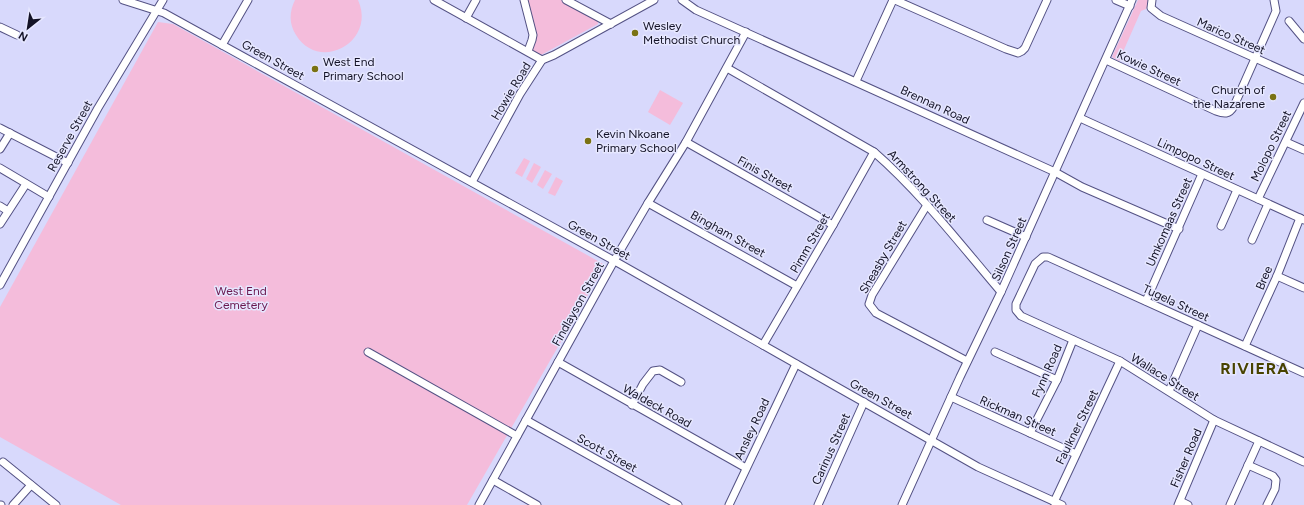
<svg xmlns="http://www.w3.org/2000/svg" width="1304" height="505" font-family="Figtree,sans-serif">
<rect width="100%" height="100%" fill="#d8d9fc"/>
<g fill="#f4bcdb">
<path d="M 295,0 L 358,0 C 377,42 319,73 296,35 C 289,24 289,12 295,0 Z"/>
<path d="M 527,0 L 561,0 L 598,20 L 598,24 L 541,55 L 533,51 L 531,47 Z"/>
<path d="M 1138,0 L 1150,0 L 1146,9 L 1141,11 L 1119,61 L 1112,57 Z"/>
<path d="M 158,22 L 173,24 L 605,265 L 467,505 L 121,505 L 0,437 L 0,307 Z"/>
<path d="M 660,90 L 683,103 L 670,125 L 648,112 Z"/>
<path d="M 524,158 L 530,161 L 522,177 L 515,173 Z"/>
<path d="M 534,163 L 541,167 L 532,183 L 526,179 Z"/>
<path d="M 545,170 L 552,174 L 543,189 L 537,185 Z"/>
<path d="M 556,177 L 563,181 L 555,196 L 548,193 Z"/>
</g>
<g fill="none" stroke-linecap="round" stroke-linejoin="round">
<defs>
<g id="minor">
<path d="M 123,0 L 164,13 L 620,264 L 978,467 L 1062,505"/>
<path d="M 434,0 L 542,60"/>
<path d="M 524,0 L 533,35 L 532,40 L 528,51"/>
<path d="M 566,0 L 611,24"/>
<path d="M 682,0 L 696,10 L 1055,172 L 1082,187 L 1179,229"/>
<path d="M 895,0 L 1006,49 L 1018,53 L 1022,51 L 1025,48 L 1047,0"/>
<path d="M 1116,0 L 1130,6"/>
<path d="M 1152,0 L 1151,8 L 1161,16 L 1304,80"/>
<path d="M 466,18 L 476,0"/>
<path d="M 1289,21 L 1304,39"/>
<path d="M 0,27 L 17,35"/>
<path d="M 222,45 L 248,0"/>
<path d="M 1106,60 L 1216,111 C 1224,114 1229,115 1234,106 L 1276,11 L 1274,0"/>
<path d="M 727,68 L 874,152 C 921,193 960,244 1001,292"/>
<path d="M 856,81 L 893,0"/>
<path d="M 1080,118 L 1304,220"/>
<path d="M 0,128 L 68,163"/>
<path d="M 686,142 L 833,225"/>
<path d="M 1286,142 L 1304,150"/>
<path d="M 0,149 L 10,133"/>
<path d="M 0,168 L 49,197"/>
<path d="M 472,182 L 520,94 L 542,60 L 554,55 L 654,0"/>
<path d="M 1258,199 L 1304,103"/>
<path d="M 648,203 L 797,286"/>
<path d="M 927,205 L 872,295 L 869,304 L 876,313 L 967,361"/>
<path d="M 0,206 L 8,211"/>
<path d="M 987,220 L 1026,237"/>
<path d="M 0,224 L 26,184"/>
<path d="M 1221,226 L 1237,190"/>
<path d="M 1252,240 L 1268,204"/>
<path d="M 1277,276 L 1304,288"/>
<path d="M 0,285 L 98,108 L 163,0"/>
<path d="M 1146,301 L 1202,174"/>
<path d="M 763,345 L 833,225 L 874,152"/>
<path d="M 1245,346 L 1277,276 L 1300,218"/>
<path d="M 368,352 L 517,436"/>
<path d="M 995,352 L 1057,380"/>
<path d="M 558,362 L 746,468"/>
<path d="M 1304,373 L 1048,257 L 1043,257 L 1035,264 L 1016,304 L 1016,310 L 1021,316 L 1120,361 L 1214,420 L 1304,462"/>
<path d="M 1169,391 L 1198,325"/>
<path d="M 951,397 L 1076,454"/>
<path d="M 632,405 L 643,384 L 653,371 L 660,370 L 681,382"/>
<path d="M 526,420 L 678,505"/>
<path d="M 1030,433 L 1057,380 L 1073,340"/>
<path d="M 3,462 L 56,505"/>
<path d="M 1248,465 L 1273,476 L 1276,480 L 1275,489 L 1267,505"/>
<path d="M 493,480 L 537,505"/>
<path d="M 1180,501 L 1188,505"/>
<path d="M 1054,502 L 1120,361"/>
<path d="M 0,505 L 1,505"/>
<path d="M 13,505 L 31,485"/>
<path d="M 479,505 L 614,261 L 648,203 L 686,142 L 746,32"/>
<path d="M 729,505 L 796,364"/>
<path d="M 818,505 L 864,402"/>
<path d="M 902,505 L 960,377 L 1001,292 L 1132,0"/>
<path d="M 1178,505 L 1214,420"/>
<path d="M 1230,505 L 1259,441"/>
</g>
</defs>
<use href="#minor" stroke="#545284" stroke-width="9"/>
<use href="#minor" stroke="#fff" stroke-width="7"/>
</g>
<g fill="#7a7213" stroke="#e6e7ff" stroke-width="1.5">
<circle cx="635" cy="33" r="4"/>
<circle cx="315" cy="69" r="4"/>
<circle cx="1273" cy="97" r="4"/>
<circle cx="588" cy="141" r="4"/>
</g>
<g text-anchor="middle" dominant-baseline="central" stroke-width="3" stroke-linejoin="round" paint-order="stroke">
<g font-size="12" fill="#131226" stroke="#e6e7ff" text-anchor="start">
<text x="643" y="26">Wesley<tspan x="643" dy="14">Methodist Church</tspan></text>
<text x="323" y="62">West End<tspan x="323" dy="14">Primary School</tspan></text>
<text x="1265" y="90" text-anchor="end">Church of<tspan x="1265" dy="14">the Nazarene</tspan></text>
<text x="596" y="134">Kevin Nkoane<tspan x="596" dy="14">Primary School</tspan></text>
</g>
<g font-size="12" fill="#131226" stroke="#e6e7ff">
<text transform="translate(1231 36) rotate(24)">Marico Street</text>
<text transform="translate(273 60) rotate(29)">Green Street</text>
<text transform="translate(1149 68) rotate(25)">Kowie Street</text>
<text transform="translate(511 91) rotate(-59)">Howie Road</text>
<text transform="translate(935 105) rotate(25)">Brennan Road</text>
<text transform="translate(70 136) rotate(-61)">Reserve Street</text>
<text transform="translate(1271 146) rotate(-64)">Molopo Street</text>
<text transform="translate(1196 159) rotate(25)">Limpopo Street</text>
<text transform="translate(765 174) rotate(29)">Finis Street</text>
<text transform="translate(922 186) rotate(47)">Armstrong Street</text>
<text transform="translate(1169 222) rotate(-66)">Umkomaas Street</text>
<text transform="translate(728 234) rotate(29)">Bingham Street</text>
<text transform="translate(599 240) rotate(29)">Green Street</text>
<text transform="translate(810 243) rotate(-60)">Pimm Street</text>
<text transform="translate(1009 249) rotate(-66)">Silson Street</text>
<text transform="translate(883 257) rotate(-60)">Sheasby Street</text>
<text transform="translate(1264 278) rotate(-67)">Bree</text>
<text transform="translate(1176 303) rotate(25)">Tugela Street</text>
<text transform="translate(578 304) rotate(-61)">Findlayson Street</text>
<text transform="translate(1047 371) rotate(-66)">Fynn Road</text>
<text transform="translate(1165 377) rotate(32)">Wallace Street</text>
<text transform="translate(881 399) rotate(29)">Green Street</text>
<text transform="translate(657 406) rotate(29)">Waldeck Road</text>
<text transform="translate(1018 416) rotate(24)">Rickman Street</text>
<text transform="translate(1077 427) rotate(-64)">Faulkner Street</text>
<text transform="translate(752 429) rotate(-65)">Ansley Road</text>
<text transform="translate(831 449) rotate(-66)">Carinus Street</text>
<text transform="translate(607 453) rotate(29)">Scott Street</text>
<text transform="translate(1186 458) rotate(-67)">Fisher Road</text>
</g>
<g font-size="12" fill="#6a184f" stroke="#e6e7ff">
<text x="241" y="291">West End<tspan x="241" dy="14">Cemetery</tspan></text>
</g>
<g font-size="16" font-weight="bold" letter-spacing="1" fill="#484300" stroke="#e6e7ff">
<text x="1255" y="368">RIVIERA</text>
</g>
</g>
<g transform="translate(28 28) rotate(210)" stroke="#e6e7ff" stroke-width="3" paint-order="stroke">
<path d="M0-3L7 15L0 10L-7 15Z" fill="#131226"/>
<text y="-6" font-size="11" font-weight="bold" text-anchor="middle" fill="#131226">N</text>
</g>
</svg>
